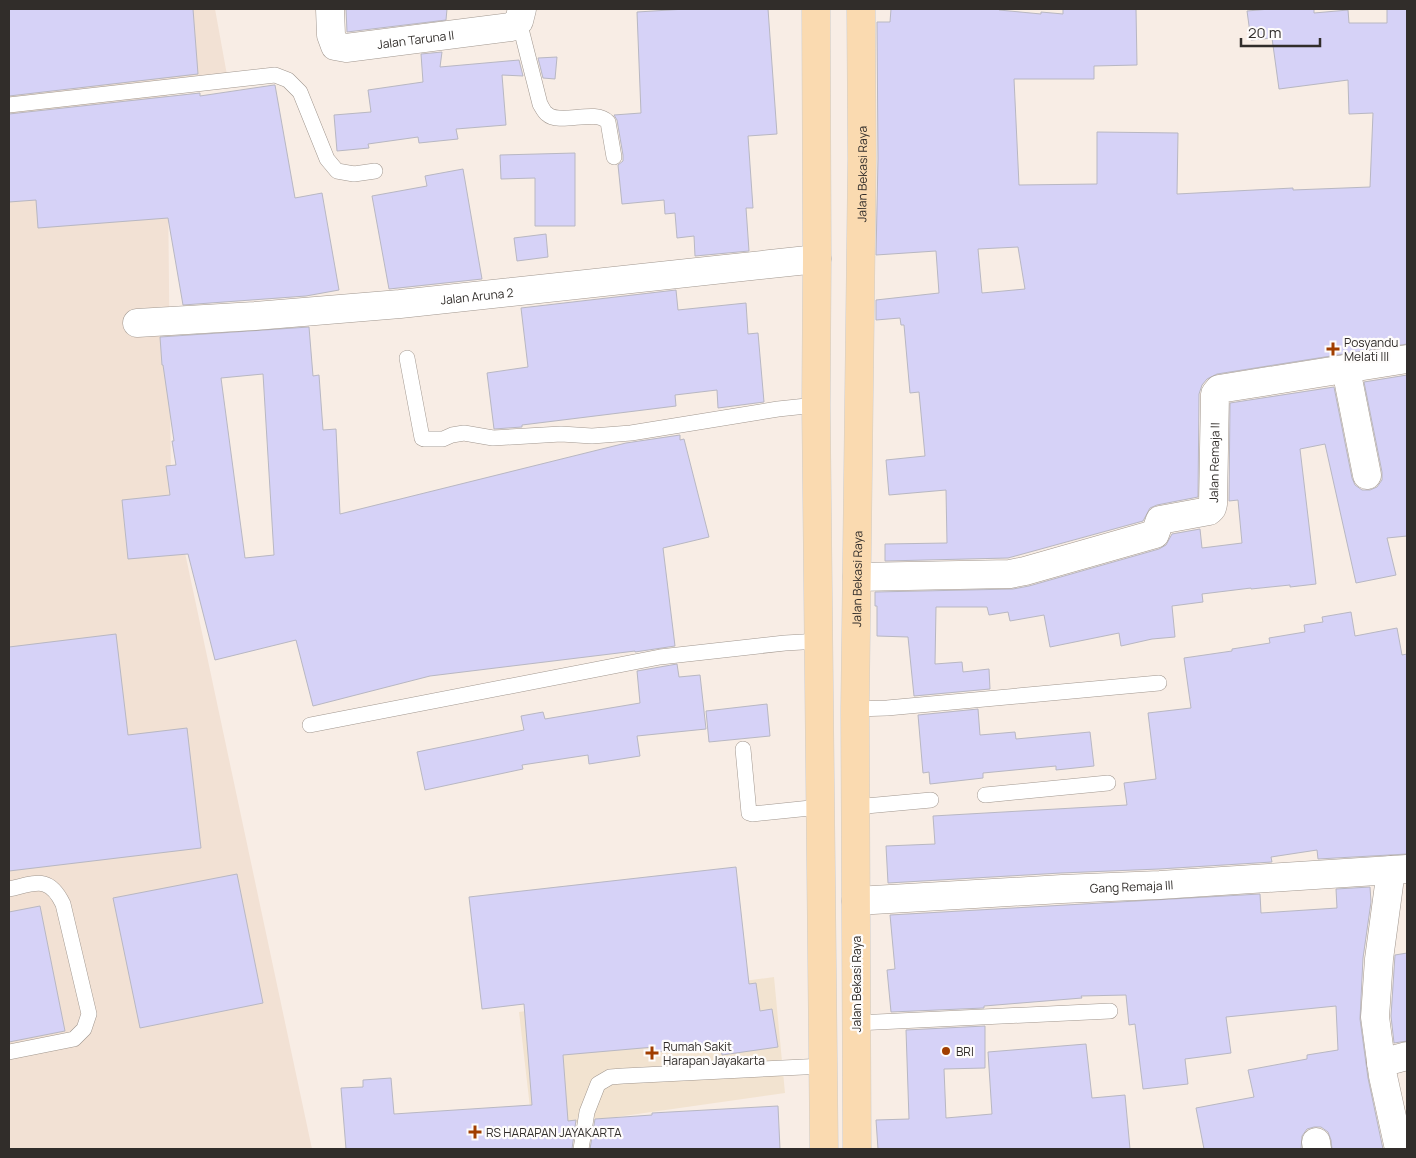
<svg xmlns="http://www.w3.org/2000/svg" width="1416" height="1158" font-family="Manrope,sans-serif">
<rect width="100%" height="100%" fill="#f8ede5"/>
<path fill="#f2e1d4" d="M 9,9 L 215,9 L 227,75 L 167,84 L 171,487 L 312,1149 L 9,1149 Z"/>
<path fill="#f2e3d0" d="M 774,977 L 785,1093 L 560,1125 L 532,1125 L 519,1012 Z"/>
<g fill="#d6d2f7" stroke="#b8b7c2" fill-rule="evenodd">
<path d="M 9,9 L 193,9 L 198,74 L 9,96 Z"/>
<path d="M 346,9 L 447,9 L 446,20 L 347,32 Z"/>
<path d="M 686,9 L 768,9 L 777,134 L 748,136 L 753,208 L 746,208 L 749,251 L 695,256 L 694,236 L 677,238 L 675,213 L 665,214 L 664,200 L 622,204 L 618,165 L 623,161 L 623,155 L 617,120 L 614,115 L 641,113 L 637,12 Z"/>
<path d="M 891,9 L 999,9 L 999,10 L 1041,14 L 1041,12 L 1063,14 L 1063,9 L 1136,9 L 1137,65 L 1094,66 L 1094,79 L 1014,79 L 1019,185 L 1097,184 L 1097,132 L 1178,133 L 1177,194 L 1293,188 L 1293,190 L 1370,187 L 1373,113 L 1349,114 L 1348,80 L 1279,89 L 1272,38 L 1251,40 L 1247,11 L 1270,9 L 1314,9 L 1314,13 L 1348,10 L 1349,23 L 1387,23 L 1387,9 L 1407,9 L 1407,344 L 1217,374 L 1207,379 L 1202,385 L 1199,394 L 1198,497 L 1157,505 L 1150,508 L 1143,521 L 1008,558 L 885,561 L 885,544 L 947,543 L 946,490 L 889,495 L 886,460 L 925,456 L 919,392 L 910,393 L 904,325 L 901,325 L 900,318 L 876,320 L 876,300 L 939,293 L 936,251 L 876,255 L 878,159 L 877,22 L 890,22 ZM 1018,247 L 1025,289 L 982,293 L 978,249 Z"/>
<path d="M 442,52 L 440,67 L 519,60 L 523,76 L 502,75 L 506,125 L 456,129 L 458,139 L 419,143 L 418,137 L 368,144 L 369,148 L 337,151 L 334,115 L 371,112 L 368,90 L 423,82 L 421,54 Z"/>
<path d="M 557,57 L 555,79 L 543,78 L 538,58 Z"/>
<path d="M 274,85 L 275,85 L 295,198 L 322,193 L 339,290 L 306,296 L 183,305 L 168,218 L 38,228 L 36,200 L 9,202 L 9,114 L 200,93 L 200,96 Z"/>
<path d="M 575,153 L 575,226 L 535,226 L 535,178 L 501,179 L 500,155 Z"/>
<path d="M 463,169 L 482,279 L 389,289 L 372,196 L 427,186 L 425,176 Z"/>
<path d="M 546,234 L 548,257 L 517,261 L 514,238 Z"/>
<path d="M 676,290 L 678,310 L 746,303 L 748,334 L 758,333 L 764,402 L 718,408 L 717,390 L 675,395 L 676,406 L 522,425 L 522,427 L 494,429 L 487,373 L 528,367 L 521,308 Z"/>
<path d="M 309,327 L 313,376 L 319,375 L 323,430 L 336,429 L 340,514 L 626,443 L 680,435 L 680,440 L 684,439 L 709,537 L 663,548 L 675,646 L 635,652 L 635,651 L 430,676 L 313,706 L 296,640 L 215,660 L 188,554 L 128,559 L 122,500 L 170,495 L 166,466 L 176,465 L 172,441 L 174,441 L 163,365 L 162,365 L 160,337 ZM 263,374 L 274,555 L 245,558 L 221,378 Z"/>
<path d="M 1407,375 L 1407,536 L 1387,538 L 1396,575 L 1356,583 L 1325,444 L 1300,449 L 1316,584 L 1290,587 L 1290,585 L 1251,589 L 1251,588 L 1202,594 L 1203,602 L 1172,606 L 1175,637 L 1152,639 L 1121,646 L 1119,633 L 1050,647 L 1044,615 L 1010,621 L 1008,612 L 989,615 L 987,607 L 936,607 L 935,664 L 962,662 L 963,672 L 989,669 L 990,689 L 914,696 L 908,637 L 877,636 L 877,606 L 875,606 L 875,592 L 1013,589 L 1029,586 L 1159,549 L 1166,545 L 1172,534 L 1200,529 L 1202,548 L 1242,543 L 1238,500 L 1229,501 L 1230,403 L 1334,387 L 1352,478 L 1355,485 L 1362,490 L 1370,490 L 1377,487 L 1382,480 L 1382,472 L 1364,382 Z"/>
<path d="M 1351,612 L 1355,636 L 1397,628 L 1402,655 L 1407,654 L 1407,854 L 1318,859 L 1317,850 L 1271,857 L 1272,862 L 1159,869 L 1061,873 L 888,883 L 886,846 L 935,844 L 933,816 L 1127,805 L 1124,783 L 1156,779 L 1148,713 L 1191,708 L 1184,658 L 1232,651 L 1232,649 L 1270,643 L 1269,638 L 1305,632 L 1304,625 L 1323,622 L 1322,617 Z"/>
<path d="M 116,634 L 128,735 L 187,728 L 201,848 L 9,871 L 9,647 Z"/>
<path d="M 677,664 L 679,677 L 700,675 L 706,729 L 637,736 L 640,756 L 589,764 L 588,755 L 522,765 L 523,769 L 425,790 L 417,752 L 524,730 L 521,716 L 543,712 L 545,719 L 640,703 L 637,671 Z"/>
<path d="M 767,704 L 770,736 L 709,742 L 706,711 Z"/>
<path d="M 978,709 L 980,735 L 1015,732 L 1016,739 L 1090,732 L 1094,766 L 1056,770 L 1056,766 L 983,773 L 983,778 L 930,784 L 929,772 L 923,773 L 918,715 Z"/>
<path d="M 736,867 L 749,984 L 756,983 L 760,1011 L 772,1009 L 778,1047 L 722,1055 L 721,1048 L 654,1052 L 654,1047 L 563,1055 L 568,1121 L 576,1120 L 572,1149 L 346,1149 L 341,1088 L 363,1087 L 363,1080 L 391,1078 L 394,1114 L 532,1105 L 524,1004 L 482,1009 L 469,897 Z"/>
<path d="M 237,874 L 263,1003 L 140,1028 L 113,898 Z"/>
<path d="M 1370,887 L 1371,902 L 1363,958 L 1360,1019 L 1368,1078 L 1383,1149 L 1332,1149 L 1331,1140 L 1328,1132 L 1321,1127 L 1314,1127 L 1307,1129 L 1302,1136 L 1301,1149 L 1204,1149 L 1196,1108 L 1254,1097 L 1248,1070 L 1307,1059 L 1307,1055 L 1338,1050 L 1336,1006 L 1226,1017 L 1231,1053 L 1185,1059 L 1188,1084 L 1143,1089 L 1135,1024 L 1129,1025 L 1126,995 L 1081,996 L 1082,998 L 984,1006 L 984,1008 L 891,1012 L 887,970 L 895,969 L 890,915 L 1260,894 L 1261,913 L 1337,908 L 1336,889 Z"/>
<path d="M 40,906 L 65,1031 L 9,1042 L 9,912 Z"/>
<path d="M 1407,953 L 1407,1041 L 1394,1043 L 1391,1016 L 1395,955 Z"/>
<path d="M 985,1026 L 985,1068 L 944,1069 L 946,1118 L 992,1114 L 988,1052 L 1086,1044 L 1092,1098 L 1125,1095 L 1130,1149 L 878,1149 L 876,1120 L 909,1119 L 906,1030 Z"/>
<path d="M 778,1106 L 780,1149 L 590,1149 L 595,1119 L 652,1115 L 652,1113 Z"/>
</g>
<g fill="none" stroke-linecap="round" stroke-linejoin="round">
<defs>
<g id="service">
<path d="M 519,21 L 540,104 C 542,107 544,112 547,114 C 560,126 595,108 608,122 L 614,157"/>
<path d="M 9,105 L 275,75 L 288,80 L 300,92 L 327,159 L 337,171 L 354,174 L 375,171"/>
<path d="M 407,358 L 422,438 L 424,439 L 443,439 L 452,435 L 464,433 L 493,438 L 561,434 L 592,436 L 631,433 L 778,409 L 816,405"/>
<path d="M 855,709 L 887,708 L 1159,683"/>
<path d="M 310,725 L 660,657 L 785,643 L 820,641"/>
<path d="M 743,749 L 749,813 L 752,814 L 820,807"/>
<path d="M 985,795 L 1108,783"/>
<path d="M 855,807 L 931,800"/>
<path d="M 9,889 C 36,883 49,875 63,904 L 89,1014 L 84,1029 L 74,1039 L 9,1052"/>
<path d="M 856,1023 L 1110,1011"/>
<path d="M 581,1149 L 587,1112 L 598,1084 L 610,1077 L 623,1076 L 824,1066"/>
</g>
<g id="minor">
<path id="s1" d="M 330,9 L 331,35 L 335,46 L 346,48 L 511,27 L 519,21 L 522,9"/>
<path id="s2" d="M 137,323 L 255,316 L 400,304 L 817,259"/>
<path d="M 1346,369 L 1367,475"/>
<path id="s3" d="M 857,577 L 1010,574 L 1025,571 L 1155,534 L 1160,520 L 1209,511 L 1212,508 L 1213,504 L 1215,394 L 1219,389 L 1407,359"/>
<path d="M 1391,870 L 1379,959 L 1375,1017 L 1383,1076 L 1399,1149"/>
<path id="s4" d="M 856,901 L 1062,889 L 1160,885 L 1407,869"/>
<path d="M 1381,1063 L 1407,1056"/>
<path d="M 1316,1142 L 1317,1149"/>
</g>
<g id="primary">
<path d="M 816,9 L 817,259 L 816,405 L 824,1149"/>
<path id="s5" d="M 857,1149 L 855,709 L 862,159 L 861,9"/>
</g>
</defs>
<use href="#service" stroke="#a1978f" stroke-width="16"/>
<use href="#minor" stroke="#a1978f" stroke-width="29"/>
<use href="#primary" stroke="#cecdcc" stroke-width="29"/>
<use href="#service" stroke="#fff" stroke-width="15"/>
<use href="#minor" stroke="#fff" stroke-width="28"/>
<use href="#primary" stroke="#fadab0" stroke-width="28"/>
</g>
<g fill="#a13e00" stroke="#fefcfb" stroke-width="2">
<path d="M1330.5 341.5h5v5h5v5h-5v5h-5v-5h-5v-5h5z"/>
<circle cx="946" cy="1051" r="5"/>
<path d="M649.5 1045.5h5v5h5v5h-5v5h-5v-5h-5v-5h5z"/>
<path d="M472.5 1124.5h5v5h5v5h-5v5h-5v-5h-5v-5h5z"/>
</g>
<g text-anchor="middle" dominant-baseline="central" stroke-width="4.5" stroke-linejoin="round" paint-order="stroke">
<g font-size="12" fill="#312d2a" stroke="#fefcfb">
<text stroke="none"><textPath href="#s1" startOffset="119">Jalan Taruna II</textPath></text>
<text stroke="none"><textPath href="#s5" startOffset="975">Jalan Bekasi Raya</textPath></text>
<text stroke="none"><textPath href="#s2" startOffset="341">Jalan Aruna 2</textPath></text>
<text stroke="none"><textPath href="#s3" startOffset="418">Jalan Remaja II</textPath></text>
<text stroke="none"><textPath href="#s5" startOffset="570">Jalan Bekasi Raya</textPath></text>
<text stroke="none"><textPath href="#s4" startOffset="276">Gang Remaja III</textPath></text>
<text transform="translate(856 984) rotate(-90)">Jalan Bekasi Raya</text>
</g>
<g font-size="12" fill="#312d2a" stroke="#fefcfb" text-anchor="start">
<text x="1344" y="342">Posyandu<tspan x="1344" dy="14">Melati III</tspan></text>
<text x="663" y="1046">Rumah Sakit<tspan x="663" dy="14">Harapan Jayakarta</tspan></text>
<text x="956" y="1051">BRI</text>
<text x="486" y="1132">RS HARAPAN JAYAKARTA</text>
</g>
</g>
<rect width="1416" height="1158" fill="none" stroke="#312d2a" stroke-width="20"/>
<path d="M1241 38v8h79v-8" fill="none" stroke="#312d2a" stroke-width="2.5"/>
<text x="1248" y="38" font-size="15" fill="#312d2a" stroke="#fefcfb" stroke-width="4" paint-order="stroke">20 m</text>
</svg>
